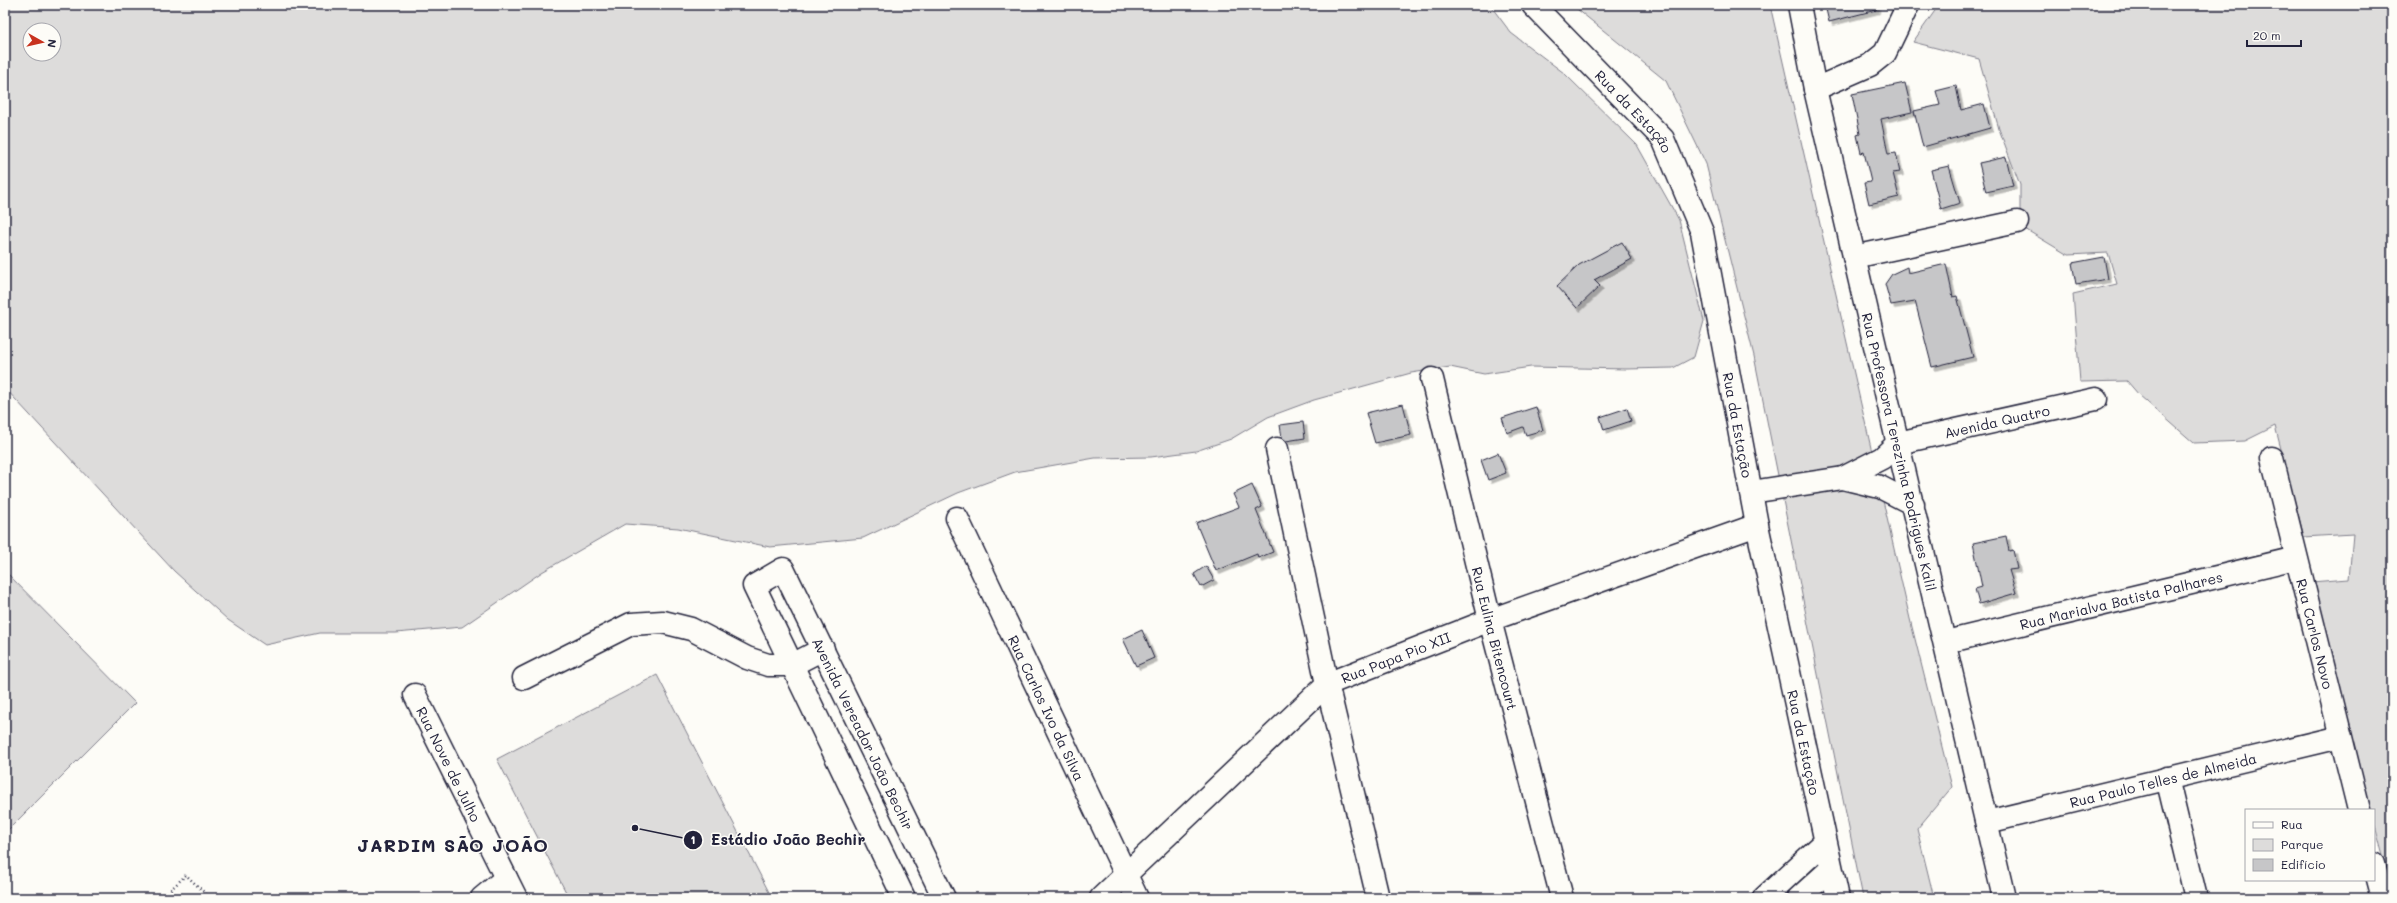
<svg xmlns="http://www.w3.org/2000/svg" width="2397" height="903" font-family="Mali,sans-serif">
<defs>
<filter id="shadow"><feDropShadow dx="3.5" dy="3.5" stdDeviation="0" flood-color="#0004"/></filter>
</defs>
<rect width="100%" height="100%" fill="#fdfcf7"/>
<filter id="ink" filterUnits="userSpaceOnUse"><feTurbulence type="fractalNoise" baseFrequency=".025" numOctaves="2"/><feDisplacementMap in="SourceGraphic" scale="8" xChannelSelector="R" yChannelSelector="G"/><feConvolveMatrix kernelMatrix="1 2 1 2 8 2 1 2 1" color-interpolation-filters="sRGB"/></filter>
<g filter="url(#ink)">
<g fill="#dddcdb" stroke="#807f8b" fill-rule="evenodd">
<path d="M 5,5 L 1490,5 L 1511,33 L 1564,73 L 1637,145 L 1679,220 L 1704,321 L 1694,357 L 1673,368 L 1626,369 L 1531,367 L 1484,374 L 1450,367 L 1411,373 L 1314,400 L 1268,417 L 1231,439 L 1196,451 L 1151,457 L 1095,458 L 1015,472 L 958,493 L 863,538 L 770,547 L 678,528 L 625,524 L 542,572 L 462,627 L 396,633 L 320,633 L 265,645 L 228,620 L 174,571 L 5,388 ZM 30,30 L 54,30 L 54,54 L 30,54 Z"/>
<path d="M 1572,5 L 1770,5 L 1910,619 L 1952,787 L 1917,829 L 1934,898 L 1863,898 L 1754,356 L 1706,164 L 1666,81 Z"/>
<path d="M 1939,5 L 2392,5 L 2392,890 L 2374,822 L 2374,810 L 2371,810 L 2311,582 L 2349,579 L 2353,534 L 2304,537 L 2275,426 L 2245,441 L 2194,443 L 2139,395 L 2127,381 L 2080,382 L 2073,294 L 2117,284 L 2108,253 L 2068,255 L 2020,226 L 2020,185 L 1999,129 L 1979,59 L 1913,42 Z"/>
<path d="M 5,571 L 135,703 L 5,833 Z"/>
<path d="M 657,675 L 772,898 L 569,898 L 497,759 Z"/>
</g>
<g fill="#c6c6c8" stroke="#22223b" filter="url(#shadow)">
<path d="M 1825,5 L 1876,5 L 1876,10 L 1829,22 Z"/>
<path d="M 1905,83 L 1912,112 L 1881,119 L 1888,154 L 1896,153 L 1900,172 L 1893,173 L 1899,197 L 1869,204 L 1864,183 L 1871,182 L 1864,152 L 1861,153 L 1857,135 L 1860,134 L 1852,94 Z"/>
<path d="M 1956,86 L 1961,110 L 1984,104 L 1990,128 L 1923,147 L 1914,111 L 1940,105 L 1936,91 Z"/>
<path d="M 2006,157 L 2013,186 L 1986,192 L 1979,163 Z"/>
<path d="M 1949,166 L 1960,203 L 1941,209 L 1931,170 Z"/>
<path d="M 1622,242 L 1632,259 L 1594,280 L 1600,286 L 1577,308 L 1557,286 L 1579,265 Z"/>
<path d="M 2104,257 L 2108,279 L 2076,284 L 2072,263 Z"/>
<path d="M 1946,264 L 1953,297 L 1957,296 L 1973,357 L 1932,367 L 1915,301 L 1891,305 L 1885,284 L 1892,274 L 1907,267 L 1908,273 Z"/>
<path d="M 1403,404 L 1411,435 L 1375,443 L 1366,413 Z"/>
<path d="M 1536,407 L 1543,430 L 1526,435 L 1523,427 L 1507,433 L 1502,418 Z"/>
<path d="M 1627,408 L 1631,421 L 1604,430 L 1600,417 Z"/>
<path d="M 1303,422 L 1305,438 L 1286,441 L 1282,438 L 1280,425 Z"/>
<path d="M 1498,453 L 1506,473 L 1488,480 L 1481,460 Z"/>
<path d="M 1252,485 L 1262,507 L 1256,510 L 1273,552 L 1258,558 L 1257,554 L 1216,571 L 1196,523 L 1239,507 L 1233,494 Z"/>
<path d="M 2006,536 L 2009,551 L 2013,550 L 2017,569 L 2009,570 L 2016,593 L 1979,604 L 1975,589 L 1982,587 L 1973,543 Z"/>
<path d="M 1206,566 L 1214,580 L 1201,587 L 1194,574 Z"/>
<path d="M 1142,630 L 1154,658 L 1136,666 L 1123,639 Z"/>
</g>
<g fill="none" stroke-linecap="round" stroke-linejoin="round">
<defs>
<g id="minor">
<path id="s1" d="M 1799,5 L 1815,89 L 2004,898"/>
<path d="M 1815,89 L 1870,65 L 1885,53 L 1908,5"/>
<path d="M 1854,257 L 2017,222"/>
<path id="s2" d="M 1432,379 L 1490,620 L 1562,898"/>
<path d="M 1277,449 L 1327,684 L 1378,898"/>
<path id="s3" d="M 2272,458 L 2359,810"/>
<path id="s4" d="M 1843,478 L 1882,458 L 1898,443 L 2096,399"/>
<path d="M 1751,492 L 1843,478 L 1880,487 L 1913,504"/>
<path id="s5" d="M 957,518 L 1137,898"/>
<path id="s6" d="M 1946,642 L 2296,558"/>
<path d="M 524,678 L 631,624 L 663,622 L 691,629 L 747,658 L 768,665 L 792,665 L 823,649"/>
<path id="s7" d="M 415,695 L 516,898"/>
<path d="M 2167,778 L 2196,898"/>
<path id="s8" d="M 1987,822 L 2340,737"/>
<path d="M 2374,864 L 2383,898"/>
<path d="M 482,898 L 506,878"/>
<path id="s9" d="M 904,898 L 754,586 L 783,569 L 944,898"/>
<path id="s10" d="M 1101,898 L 1327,684 L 1490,620 L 1757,525"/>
<path d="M 1764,898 L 1825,842"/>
<path d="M 1799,898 L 1831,869"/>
</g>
<g id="major">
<path id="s11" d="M 1533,5 L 1663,139 L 1702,232 L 1757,525 L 1838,898"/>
</g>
</defs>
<use href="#minor" stroke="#22223b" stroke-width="25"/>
<use href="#major" stroke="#22223b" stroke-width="25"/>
<path stroke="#22223b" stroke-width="2.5" stroke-dasharray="1 3" stroke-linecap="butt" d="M 162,898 L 186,875 L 210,898"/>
<use href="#minor" stroke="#fdfcf7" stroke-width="22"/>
<use href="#major" stroke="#fdfcf7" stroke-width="22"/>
</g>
</g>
<g text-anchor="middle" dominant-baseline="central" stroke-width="3" stroke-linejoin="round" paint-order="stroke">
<g font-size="14" fill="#22223b" stroke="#fdfcf7">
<text stroke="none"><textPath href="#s11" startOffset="147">Rua da Estação</textPath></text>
<text stroke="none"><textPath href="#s4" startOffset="167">Avenida Quatro</textPath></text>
<text stroke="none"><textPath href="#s11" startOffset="484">Rua da Estação</textPath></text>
<text stroke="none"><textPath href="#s1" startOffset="458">Rua Professora Terezinha Rodrigues Kalil</textPath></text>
<text stroke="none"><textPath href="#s6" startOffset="180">Rua Marialva Batista Palhares</textPath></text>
<text stroke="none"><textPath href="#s3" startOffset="181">Rua Carlos Novo</textPath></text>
<text stroke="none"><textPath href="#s2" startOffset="267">Rua Eulina Bitencourt</textPath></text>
<text stroke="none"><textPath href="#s10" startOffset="385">Rua Papa Pio XII</textPath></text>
<text stroke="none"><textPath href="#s5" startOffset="210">Rua Carlos Ivo da Silva</textPath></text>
<text stroke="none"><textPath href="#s9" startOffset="563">Avenida Vereador João Bechir</textPath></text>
<text stroke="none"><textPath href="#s11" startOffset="808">Rua da Estação</textPath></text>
<text stroke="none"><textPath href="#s7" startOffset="77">Rua Nove de Julho</textPath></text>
<text stroke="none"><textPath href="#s8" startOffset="181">Rua Paulo Telles de Almeida</textPath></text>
</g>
<g font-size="18" font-weight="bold" letter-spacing="1" fill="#22223b" stroke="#fdfcf7">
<text x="453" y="845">JARDIM SÃO JOÃO</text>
</g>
</g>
<path fill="none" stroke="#22223b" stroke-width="1.5" d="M635 828L693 840"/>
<g fill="#22223b" stroke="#fdfcf7" stroke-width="1.5">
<circle cx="635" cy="828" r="4"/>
<circle cx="693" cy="840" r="10"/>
</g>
<g font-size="12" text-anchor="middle" font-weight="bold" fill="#fff">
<text x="693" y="844">1</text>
</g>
<g font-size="15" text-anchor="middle" font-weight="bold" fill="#22223b" stroke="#fdfcf7" stroke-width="3" stroke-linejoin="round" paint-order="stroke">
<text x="788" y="845">Estádio João Bechir</text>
</g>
<rect width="2397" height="903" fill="none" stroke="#fdfcf7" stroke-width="20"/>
<rect x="10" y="10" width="2377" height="883" fill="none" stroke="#22223b" stroke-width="1.5" filter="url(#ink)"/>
<rect x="2245" y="809" width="130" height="72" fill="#fdfcf7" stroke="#a5a5ac"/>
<rect x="2253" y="822" width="20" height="6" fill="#fdfcf7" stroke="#a5a5ac"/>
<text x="2281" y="829" font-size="12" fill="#22223b">Rua</text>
<rect x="2253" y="839" width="20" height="12" fill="#dddcdb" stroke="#a5a5ac"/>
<text x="2281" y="849" font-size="12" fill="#22223b">Parque</text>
<rect x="2253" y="859" width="20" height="12" fill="#c6c6c8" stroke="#a5a5ac"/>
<text x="2281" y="869" font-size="12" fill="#22223b">Edifício</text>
<g transform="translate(42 42) rotate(98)"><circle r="19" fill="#fdfcf7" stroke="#a5a5ac"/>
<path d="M0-3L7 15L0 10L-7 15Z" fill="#c8321e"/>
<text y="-6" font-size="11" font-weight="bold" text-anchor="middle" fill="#22223b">N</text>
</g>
<path d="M2247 40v6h54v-6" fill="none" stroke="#22223b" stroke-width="2"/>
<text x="2253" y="40" font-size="12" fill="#22223b" stroke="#fdfcf7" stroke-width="3" paint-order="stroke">20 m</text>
</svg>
